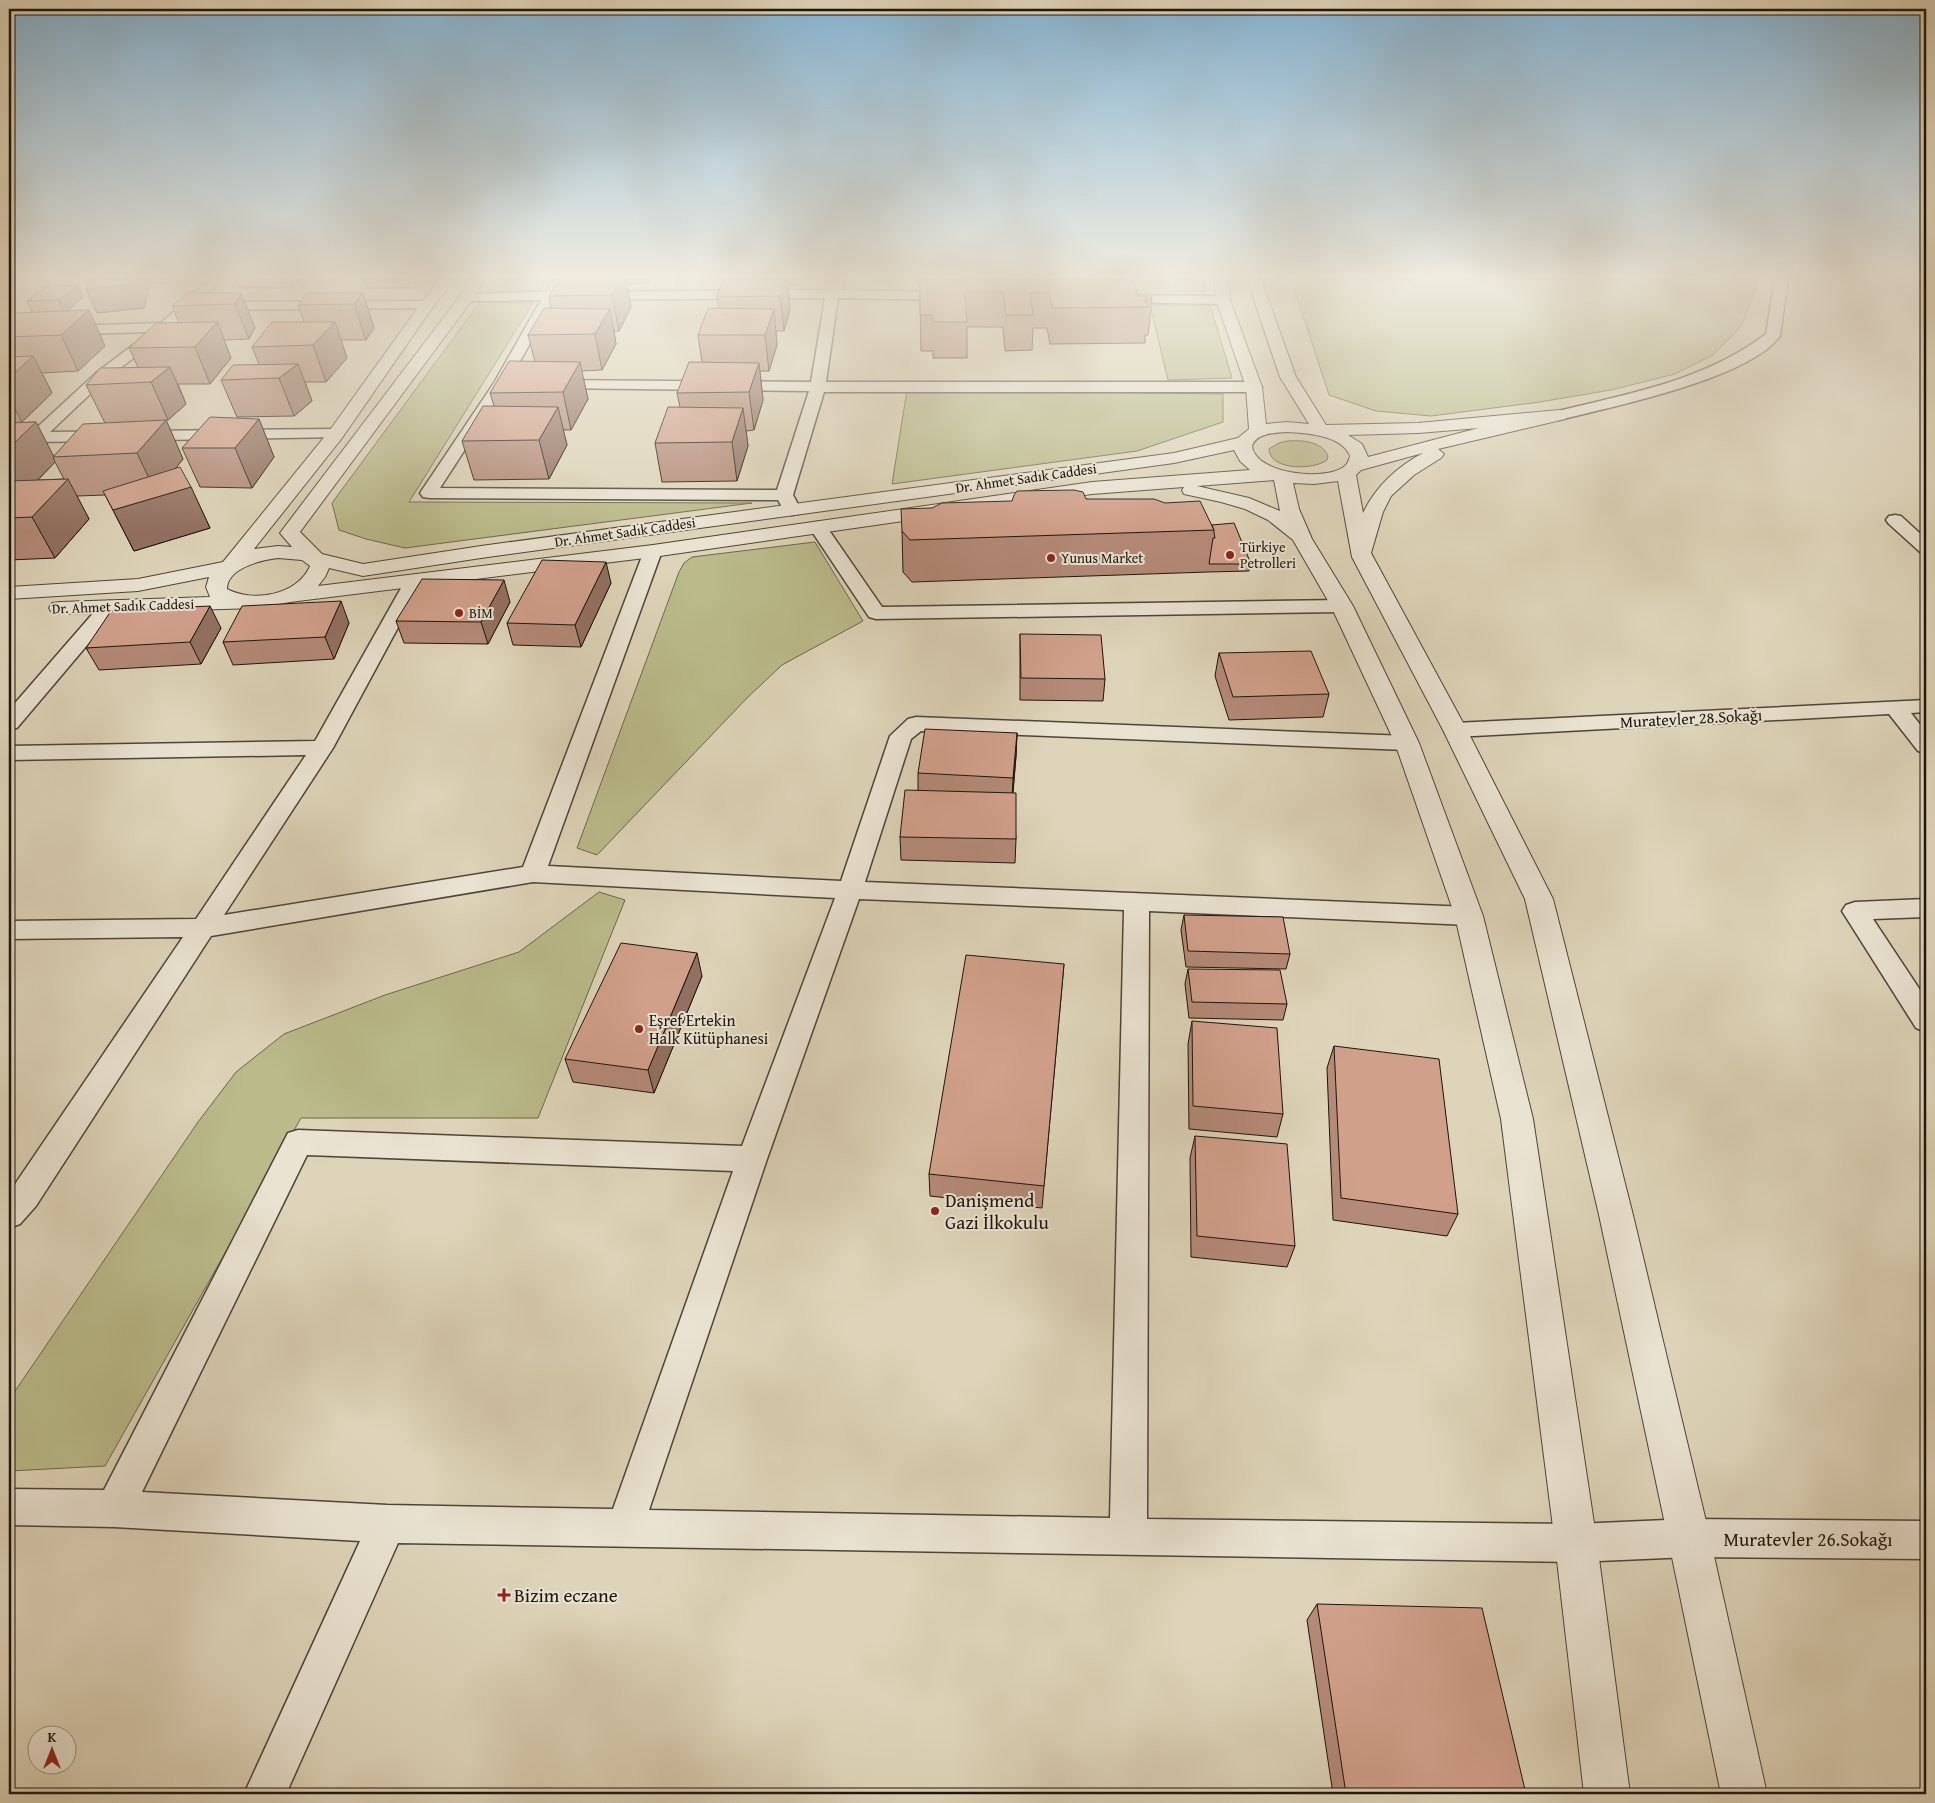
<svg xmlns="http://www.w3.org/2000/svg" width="1935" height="1803" font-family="'Gentium Book Plus',serif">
<rect width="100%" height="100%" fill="#ded4b9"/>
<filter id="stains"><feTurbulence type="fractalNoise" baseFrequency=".004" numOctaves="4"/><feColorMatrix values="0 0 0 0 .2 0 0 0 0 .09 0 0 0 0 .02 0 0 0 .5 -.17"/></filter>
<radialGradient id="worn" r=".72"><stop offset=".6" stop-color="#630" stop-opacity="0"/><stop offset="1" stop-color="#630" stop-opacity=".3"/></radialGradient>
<g fill="#baba8a" stroke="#6c684b">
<path d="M 495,279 L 547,279 L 539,291 L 487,291 Z"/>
<path d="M 1174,279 L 1203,279 L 1206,291 L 1176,292 Z"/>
<path d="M 1291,279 L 1755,279 L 1756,288 L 1741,327 L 1713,355 L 1675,374 L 1611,390 L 1540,402 L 1431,416 L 1376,411 L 1329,395 Z"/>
<path d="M 480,302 L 533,303 L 409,502 L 752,503 L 405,548 L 366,539 L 339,530 L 332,503 Z"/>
<path d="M 1150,305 L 1210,305 L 1232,378 L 1168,380 Z"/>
<path d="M 907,390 L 1223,394 L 1223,422 L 1137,451 L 892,484 Z"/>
<path d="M 1287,441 C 1301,440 1322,441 1328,456 L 1327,460 C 1314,470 1270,471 1269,449 L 1279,443 Z"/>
<path d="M 815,542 L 863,621 L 782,665 L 747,698 L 597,855 L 577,848 L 679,572 L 684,563 L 692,557 Z"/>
<path d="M 599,892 L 625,900 L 538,1118 L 301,1118 L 105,1466 L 9,1471 L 9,1400 L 198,1122 L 236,1072 L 284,1034 L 385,995 L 519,952 Z"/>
</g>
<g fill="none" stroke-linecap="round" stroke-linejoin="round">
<defs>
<g id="minor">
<path d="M 210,279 L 224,279 L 170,330 L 106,379 L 50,432 L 336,429 L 342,431 L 344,434 L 342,437 L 36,442 L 9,445 L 9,435 L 31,433 L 96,373 L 150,332 L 9,336 L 9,328 L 161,323 Z"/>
<path d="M 833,279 L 845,279 L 842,290 L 954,292 L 961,296 L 954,300 L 838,298 L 826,382 L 1254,382 L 1259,384 L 1262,387 L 1259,390 L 1254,392 L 824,392 L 793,495 L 801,510 L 798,514 L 792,515 L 786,514 L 778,500 L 429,498 L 423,497 L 420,493 L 494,383 L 541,300 L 467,301 L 462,300 L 460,297 L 462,294 L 546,292 L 552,281 L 557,280 L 564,284 L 559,292 L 828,290 ZM 825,298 L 811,382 L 551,380 L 546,381 L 544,384 L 546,387 L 551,388 L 809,391 L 777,490 L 440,488 L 508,383 L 554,300 Z"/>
<path d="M 1775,279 L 1788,279 L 1780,336 C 1749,379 1611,407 1559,420 L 1554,418 L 1551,415 L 1554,412 C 1626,394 1705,381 1766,334 Z"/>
<path d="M 1117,295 L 1223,296 L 1230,300 L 1223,304 L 1112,302 L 1110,299 Z"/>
<path d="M 427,301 L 432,302 L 434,305 L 432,308 L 212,310 L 205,306 L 212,302 Z"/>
<path d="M 1895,515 L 1901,516 L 1926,539 L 1926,553 L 1920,552 L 1889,524 L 1886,520 L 1889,516 Z"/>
<path d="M 818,522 L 824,523 L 882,607 L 1342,600 L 1349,602 L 1352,606 L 1349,610 L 1342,612 L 876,619 L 869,617 L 809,527 L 812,523 Z"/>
<path d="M 653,546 L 659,547 L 662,551 L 548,866 L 841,881 L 890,736 L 908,719 L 916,717 L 1407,736 L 1415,738 L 1418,743 L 1415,748 L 1407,750 L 921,731 L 911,739 L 865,882 L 1469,907 L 1478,910 L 1482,916 L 1478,922 L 1469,925 L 1149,911 L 1147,1519 L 1576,1524 L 1689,1519 L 1926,1521 L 1926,1559 L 1689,1557 L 1576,1562 L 398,1543 L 286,1794 L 244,1794 L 360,1541 L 114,1527 L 9,1525 L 9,1489 L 104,1490 L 288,1133 L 298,1130 L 742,1146 L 835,898 L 533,882 L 211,936 L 36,1206 L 20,1224 L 9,1228 L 9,1193 L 183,937 L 9,939 L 9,921 L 196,919 L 306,755 L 9,760 L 9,746 L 315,741 L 405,581 L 407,577 L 414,575 L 421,577 L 423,581 L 333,748 L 224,915 L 523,867 L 644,551 L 647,547 ZM 859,899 L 1124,910 L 1110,1518 L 649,1510 L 767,1159 ZM 307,1155 L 733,1171 L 613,1509 L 387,1505 L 142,1492 Z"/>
<path d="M 109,601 L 116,603 L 119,607 L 116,611 L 17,728 L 9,729 L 9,710 L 102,603 Z"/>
<path d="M 1926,700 L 1926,712 L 1911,713 L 1926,732 L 1926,753 L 1918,751 L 1889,714 L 1455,737 L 1447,735 L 1444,730 L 1447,725 L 1455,723 Z"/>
<path d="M 1926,899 L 1926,917 L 1873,919 L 1926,999 L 1926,1032 L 1916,1028 L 1842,911 L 1846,905 L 1855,902 Z"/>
</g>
<path id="tertiary" d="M 440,279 L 455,279 L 432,308 L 342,438 L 254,549 L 278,546 L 292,547 L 280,533 L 460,296 L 470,279 L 484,279 L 472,300 L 300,532 L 322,554 L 363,564 L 481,546 L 1174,453 L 1238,438 L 1249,429 L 1246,387 L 1216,300 L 1214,279 L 1228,279 L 1230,300 L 1262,387 L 1266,424 L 1287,422 L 1309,424 L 1280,377 L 1247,279 L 1261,279 L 1296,377 L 1326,425 L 1418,423 L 1559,410 L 1565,411 L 1568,415 L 1565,419 L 1438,449 L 1444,454 L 1441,458 L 1414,475 L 1391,496 L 1383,512 L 1371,553 L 1467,730 L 1553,899 L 1633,1215 L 1710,1538 L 1767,1794 L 1721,1794 L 1668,1538 L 1599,1215 L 1525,899 L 1443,730 L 1352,557 L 1338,481 L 1314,484 L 1293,483 L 1299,509 L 1312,539 L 1353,606 L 1419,743 L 1483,916 L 1533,1119 L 1597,1543 L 1630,1794 L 1584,1794 L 1555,1543 L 1501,1119 L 1455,916 L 1395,743 L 1331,606 L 1293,540 L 1268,520 L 1245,509 L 1221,502 L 1184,494 L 1182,490 L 1184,487 L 1092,494 L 653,557 L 290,602 L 259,608 L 60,614 L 52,613 L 49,608 L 52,603 L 60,602 L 210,597 L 206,587 L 209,577 L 138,591 L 9,599 L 9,587 L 138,579 L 223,562 L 330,430 L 422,302 ZM 1479,428 L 1368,457 L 1362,444 L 1348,435 L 1418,433 ZM 1287,432 C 1306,433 1342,435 1350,456 C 1349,460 1348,463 1345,466 C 1326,482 1255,474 1252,446 C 1257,433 1274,433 1287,432 ZM 1234,450 L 1240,461 L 1250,470 L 1092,482 L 653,545 L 318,586 L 325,577 L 329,568 L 363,576 L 481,558 L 1174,463 ZM 1423,453 C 1397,467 1376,486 1363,513 L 1356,475 L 1361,470 ZM 1274,480 L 1280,511 L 1249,498 L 1197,486 ZM 278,558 L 302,560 L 310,566 C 298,595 253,603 227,589 C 227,568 261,560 278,558 Z"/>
</defs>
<use href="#minor" stroke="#4d4537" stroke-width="3"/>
<use href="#tertiary" stroke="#4d4537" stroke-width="2"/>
<use href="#minor" fill="#eae3d2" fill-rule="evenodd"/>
<use href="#tertiary" fill="#eae3d2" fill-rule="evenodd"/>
</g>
<g fill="#b48a78" stroke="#1d150c" fill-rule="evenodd">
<path d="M 89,279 L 180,279 L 179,282 L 152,284 L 149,289 L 147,289 L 148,292 L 144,308 L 97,313 L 86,289 Z"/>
<path d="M 235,279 L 300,279 L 291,288 L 238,288 Z"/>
<path d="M 364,279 L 423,279 L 416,288 L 367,288 Z"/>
<path d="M 559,279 L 650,279 L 647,284 L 627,284 L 631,307 L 619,331 L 614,331 L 616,344 L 602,370 L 581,371 L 588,399 L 571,430 L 563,430 L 567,445 L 549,479 L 474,480 L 462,441 L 494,406 L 490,393 L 535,362 L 528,335 L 551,308 L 549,296 Z"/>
<path d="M 723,279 L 800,279 L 798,285 L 788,285 L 790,309 L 784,331 L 776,331 L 777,345 L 769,371 L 760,371 L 763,400 L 754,430 L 746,431 L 748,446 L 737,481 L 662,482 L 655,443 L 680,407 L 677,393 L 702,362 L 698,335 L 719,308 L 717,297 Z"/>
<path d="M 918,279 L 1134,279 L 1134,284 L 1138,296 L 1152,299 L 1148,335 L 1145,335 L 1145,343 L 1050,344 L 1047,328 L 1033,328 L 1032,350 L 1005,351 L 1003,327 L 967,327 L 967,358 L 933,358 L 933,351 L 921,351 L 920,286 L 918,286 Z"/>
<path d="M 78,285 L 83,297 L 66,311 L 105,346 L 78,371 L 42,373 L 52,393 L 22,422 L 9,423 L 9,320 L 33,313 L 27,301 Z"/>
<path d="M 241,293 L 255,328 L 249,339 L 224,340 L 231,358 L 210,384 L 178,384 L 186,404 L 168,420 L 166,420 L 183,459 L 175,469 L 191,487 L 210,528 L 134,551 L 105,495 L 77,496 L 89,519 L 55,558 L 9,560 L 9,423 L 36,422 L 53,456 L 105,423 L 86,385 L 138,367 L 129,348 L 179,323 L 172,306 ZM 55,462 L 64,479 L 38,480 Z"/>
<path d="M 363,293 L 374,328 L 366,340 L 341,340 L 347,358 L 326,382 L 305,382 L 312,401 L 294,416 L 237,417 L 221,380 L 259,364 L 252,347 L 304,322 L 298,305 Z"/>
<path d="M 259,419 L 274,457 L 252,488 L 200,487 L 182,448 Z"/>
<path d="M 1086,499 L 1212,525 L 1251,564 L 1249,571 L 1208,572 L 912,582 L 903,572 L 902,531 L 932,508 Z"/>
<path d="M 611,583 L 581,647 L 513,645 L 507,623 Z"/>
<path d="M 510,602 L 488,644 L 404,643 L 396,621 Z"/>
<path d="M 349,623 L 334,659 L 233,665 L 223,642 Z"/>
<path d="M 221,628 L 201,664 L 99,670 L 86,648 Z"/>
<path d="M 1020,634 L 1105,679 L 1103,701 L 1020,700 Z"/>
<path d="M 1219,653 L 1329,694 L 1323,717 L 1229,720 L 1215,676 Z"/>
<path d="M 1017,733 L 1016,756 L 1013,793 L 1016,839 L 1015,863 L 901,860 L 900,837 L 918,791 L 918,773 Z"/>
<path d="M 1184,915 L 1290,954 L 1286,969 L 1186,967 L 1181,930 Z"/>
<path d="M 1064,964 L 1042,1208 L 930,1196 L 929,1174 Z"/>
<path d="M 1188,969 L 1287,1004 L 1283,1020 L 1189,1018 L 1185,984 Z"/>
<path d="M 702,976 L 654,1093 L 573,1082 L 565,1059 Z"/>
<path d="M 1192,1021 L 1283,1114 L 1277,1137 L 1189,1129 L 1188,1044 Z"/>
<path d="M 1334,1046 L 1458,1214 L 1447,1236 L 1333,1220 L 1327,1068 Z"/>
<path d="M 1195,1136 L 1295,1246 L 1287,1267 L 1191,1257 L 1190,1158 Z"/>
<path d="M 1317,1604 L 1526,1794 L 1333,1794 L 1307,1620 Z"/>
</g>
<g fill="#927061" stroke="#1d150c">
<path d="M 106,279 L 150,279 L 152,284 L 149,289 L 147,289 L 148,292 L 144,308 L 97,313 L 86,289 Z"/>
<path d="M 288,279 L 300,279 L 291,288 Z"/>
<path d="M 414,279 L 423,279 L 416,288 Z"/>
<path d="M 621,279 L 626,279 L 631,307 L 619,331 L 612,295 Z"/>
<path d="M 647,279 L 650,279 L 647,284 Z"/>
<path d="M 785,279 L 787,279 L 790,309 L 784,331 L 780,296 Z"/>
<path d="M 78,285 L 83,297 L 65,313 L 59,300 Z"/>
<path d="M 241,293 L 255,328 L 249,339 L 235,304 Z"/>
<path d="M 363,293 L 374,328 L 366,340 L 354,304 Z"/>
<path d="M 610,309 L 616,344 L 602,370 L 595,334 Z"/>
<path d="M 774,309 L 777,345 L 769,371 L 765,335 Z"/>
<path d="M 89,310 L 105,346 L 78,371 L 61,335 Z"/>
<path d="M 217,322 L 231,358 L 210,384 L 195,347 Z"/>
<path d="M 335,322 L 347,358 L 326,382 L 313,345 Z"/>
<path d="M 33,356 L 52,393 L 22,422 L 9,398 L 9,378 Z"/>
<path d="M 580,362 L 588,399 L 571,430 L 563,392 Z"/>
<path d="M 759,363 L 763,400 L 754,430 L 749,392 Z"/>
<path d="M 298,364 L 312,401 L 294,416 L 279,378 Z"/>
<path d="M 170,367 L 186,404 L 168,420 L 151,382 Z"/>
<path d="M 558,407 L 567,445 L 549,479 L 539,440 Z"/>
<path d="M 743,408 L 748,446 L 737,481 L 732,442 Z"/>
<path d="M 259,419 L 274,457 L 252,488 L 235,448 Z"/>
<path d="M 166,420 L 183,459 L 156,493 L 137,453 Z"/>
<path d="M 36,422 L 54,457 L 53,457 L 55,462 L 23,495 L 9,469 L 9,448 Z"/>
<path d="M 68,479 L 89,519 L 55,558 L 32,517 Z"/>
<path d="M 191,487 L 210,528 L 134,551 L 113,510 Z"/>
<path d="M 606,562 L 611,583 L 581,647 L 575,625 Z"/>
<path d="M 504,580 L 510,602 L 488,644 L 481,622 Z"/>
<path d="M 341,601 L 349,623 L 334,659 L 325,637 Z"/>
<path d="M 210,606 L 221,628 L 201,664 L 190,642 Z"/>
<path d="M 1017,733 L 1016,756 L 1012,801 L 1013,778 Z"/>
<path d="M 697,953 L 702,976 L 654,1093 L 648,1070 Z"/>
</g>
<g fill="#d1a08b" stroke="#1d150c">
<path d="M 89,279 L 135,279 L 133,284 L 86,289 Z"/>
<path d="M 559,279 L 621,279 L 612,295 L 549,296 Z"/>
<path d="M 723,279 L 785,279 L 780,296 L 717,297 Z"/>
<path d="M 920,279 L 1133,279 L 1138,296 L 1151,296 L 1152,299 L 1145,299 L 1148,307 L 1052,308 L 1049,293 L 1030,293 L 1033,315 L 1006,315 L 1003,292 L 965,292 L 967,322 L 933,322 L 932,315 L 920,315 Z"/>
<path d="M 78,285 L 59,300 L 27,301 L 47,286 Z"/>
<path d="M 189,292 L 241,293 L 235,304 L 172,306 Z"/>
<path d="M 307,293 L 363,293 L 354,304 L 298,305 Z"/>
<path d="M 544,308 L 610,309 L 595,334 L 528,335 Z"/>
<path d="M 708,308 L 774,309 L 765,335 L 698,335 Z"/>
<path d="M 89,310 L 61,335 L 9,337 L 9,320 L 16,313 Z"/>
<path d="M 217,322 L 195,347 L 129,348 L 156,323 Z"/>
<path d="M 272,322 L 335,322 L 313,345 L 252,347 Z"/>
<path d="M 33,356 L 9,378 L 9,357 Z"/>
<path d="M 509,361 L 580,362 L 563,392 L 490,393 Z"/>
<path d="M 689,362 L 759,363 L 749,392 L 677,393 Z"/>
<path d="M 298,364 L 279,378 L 221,380 L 233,365 Z"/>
<path d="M 170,367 L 151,382 L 86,385 L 100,368 Z"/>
<path d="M 483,406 L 558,407 L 539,440 L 462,441 Z"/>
<path d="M 668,407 L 743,408 L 732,442 L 655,443 Z"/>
<path d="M 210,417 L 259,419 L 235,448 L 182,448 Z"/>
<path d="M 166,420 L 137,453 L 53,457 L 83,424 Z"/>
<path d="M 36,422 L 9,448 L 9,423 Z"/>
<path d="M 180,467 L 191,487 L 113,510 L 103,491 Z"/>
<path d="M 68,479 L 32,517 L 9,518 L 9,481 Z"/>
<path d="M 1074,490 L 1083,492 L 1086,499 L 1154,499 L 1165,503 L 1200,501 L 1214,530 L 910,540 L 902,531 L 901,509 L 932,508 L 942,503 L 1012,501 L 1014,495 L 1017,491 Z"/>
<path d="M 1234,523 L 1251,564 L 1209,564 L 1213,538 L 1215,538 L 1214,533 L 1214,530 L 1212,525 Z"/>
<path d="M 542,560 L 606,562 L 575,625 L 507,623 Z"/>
<path d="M 422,579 L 504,580 L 481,622 L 396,621 Z"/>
<path d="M 341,601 L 325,637 L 223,642 L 242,606 Z"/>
<path d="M 210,606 L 190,642 L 86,648 L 111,611 Z"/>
<path d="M 1020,634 L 1101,635 L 1105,679 L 1021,678 Z"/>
<path d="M 1311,651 L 1329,694 L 1233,697 L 1219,653 Z"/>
<path d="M 925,729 L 1017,733 L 1013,778 L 918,773 Z"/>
<path d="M 905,790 L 1016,793 L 1016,839 L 900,837 Z"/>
<path d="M 1184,915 L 1283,917 L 1290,954 L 1188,951 Z"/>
<path d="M 621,943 L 697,953 L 648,1070 L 565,1059 Z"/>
<path d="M 966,955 L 1064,964 L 1044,1186 L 929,1174 Z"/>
<path d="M 1188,969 L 1280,970 L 1287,1004 L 1192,1002 Z"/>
<path d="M 1192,1021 L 1277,1028 L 1283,1114 L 1193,1106 Z"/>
<path d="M 1334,1046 L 1439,1059 L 1458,1214 L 1341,1198 Z"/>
<path d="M 1195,1136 L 1287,1144 L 1295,1246 L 1197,1236 Z"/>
<path d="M 1317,1604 L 1482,1608 L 1526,1794 L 1346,1794 Z"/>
</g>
<linearGradient id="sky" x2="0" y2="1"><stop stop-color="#87b5d4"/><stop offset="0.52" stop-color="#f0ece0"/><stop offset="1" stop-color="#f0ece0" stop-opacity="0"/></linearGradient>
<rect width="1935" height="532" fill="url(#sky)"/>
<g fill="#8f2418" stroke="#eae3d2" stroke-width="2">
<circle cx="1230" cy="555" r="5"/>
<circle cx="1051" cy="558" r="5"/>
<circle cx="459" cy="613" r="5"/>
<circle cx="639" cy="1029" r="5"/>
<circle cx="935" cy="1211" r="5"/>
<path d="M501.5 1587.5h5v5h5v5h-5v5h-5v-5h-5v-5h5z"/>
</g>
<g text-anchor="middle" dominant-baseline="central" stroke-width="4" stroke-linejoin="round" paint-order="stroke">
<g font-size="14" fill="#1d150c" stroke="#eae3d2">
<text transform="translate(1026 478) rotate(-8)">Dr. Ahmet Sadık Caddesi</text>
<text transform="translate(625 532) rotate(-8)">Dr. Ahmet Sadık Caddesi</text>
<text transform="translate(123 606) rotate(-2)">Dr. Ahmet Sadık Caddesi</text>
</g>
<g font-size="14" fill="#1d150c" stroke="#eae3d2" text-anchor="start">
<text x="1240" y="547">Türkiye<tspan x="1240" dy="16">Petrolleri</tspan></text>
<text x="1061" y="558">Yunus Market</text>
<text x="469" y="613">BİM</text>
</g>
<g font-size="16" fill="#1d150c" stroke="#eae3d2">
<text transform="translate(1691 718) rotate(-3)">Muratevler 28.Sokağı</text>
</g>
<g font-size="16" fill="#1d150c" stroke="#eae3d2" text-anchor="start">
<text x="649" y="1020">Eşref Ertekin<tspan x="649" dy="18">Halk Kütüphanesi</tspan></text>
</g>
<g font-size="19" fill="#1d150c" stroke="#eae3d2" text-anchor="start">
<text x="945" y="1200">Danişmend<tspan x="945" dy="22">Gazi İlkokulu</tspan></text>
<text x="514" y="1595">Bizim eczane</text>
</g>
<g font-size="19" fill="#1d150c" stroke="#eae3d2">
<text x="1808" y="1539">Muratevler 26.Sokağı</text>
</g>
</g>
<rect width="1935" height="1803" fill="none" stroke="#ded4b9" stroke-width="30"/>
<rect x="10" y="10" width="1915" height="1783" fill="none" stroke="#1d150c" stroke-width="2.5"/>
<rect x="15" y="15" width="1905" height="1773" fill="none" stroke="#1d150c"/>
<g transform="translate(52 1750)"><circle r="24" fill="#eae3d2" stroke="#989183"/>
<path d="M0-4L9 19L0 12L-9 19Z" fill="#8f2418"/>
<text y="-8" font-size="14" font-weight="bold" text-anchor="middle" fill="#1d150c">K</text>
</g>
<rect width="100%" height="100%" filter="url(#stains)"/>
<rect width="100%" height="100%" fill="url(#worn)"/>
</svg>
